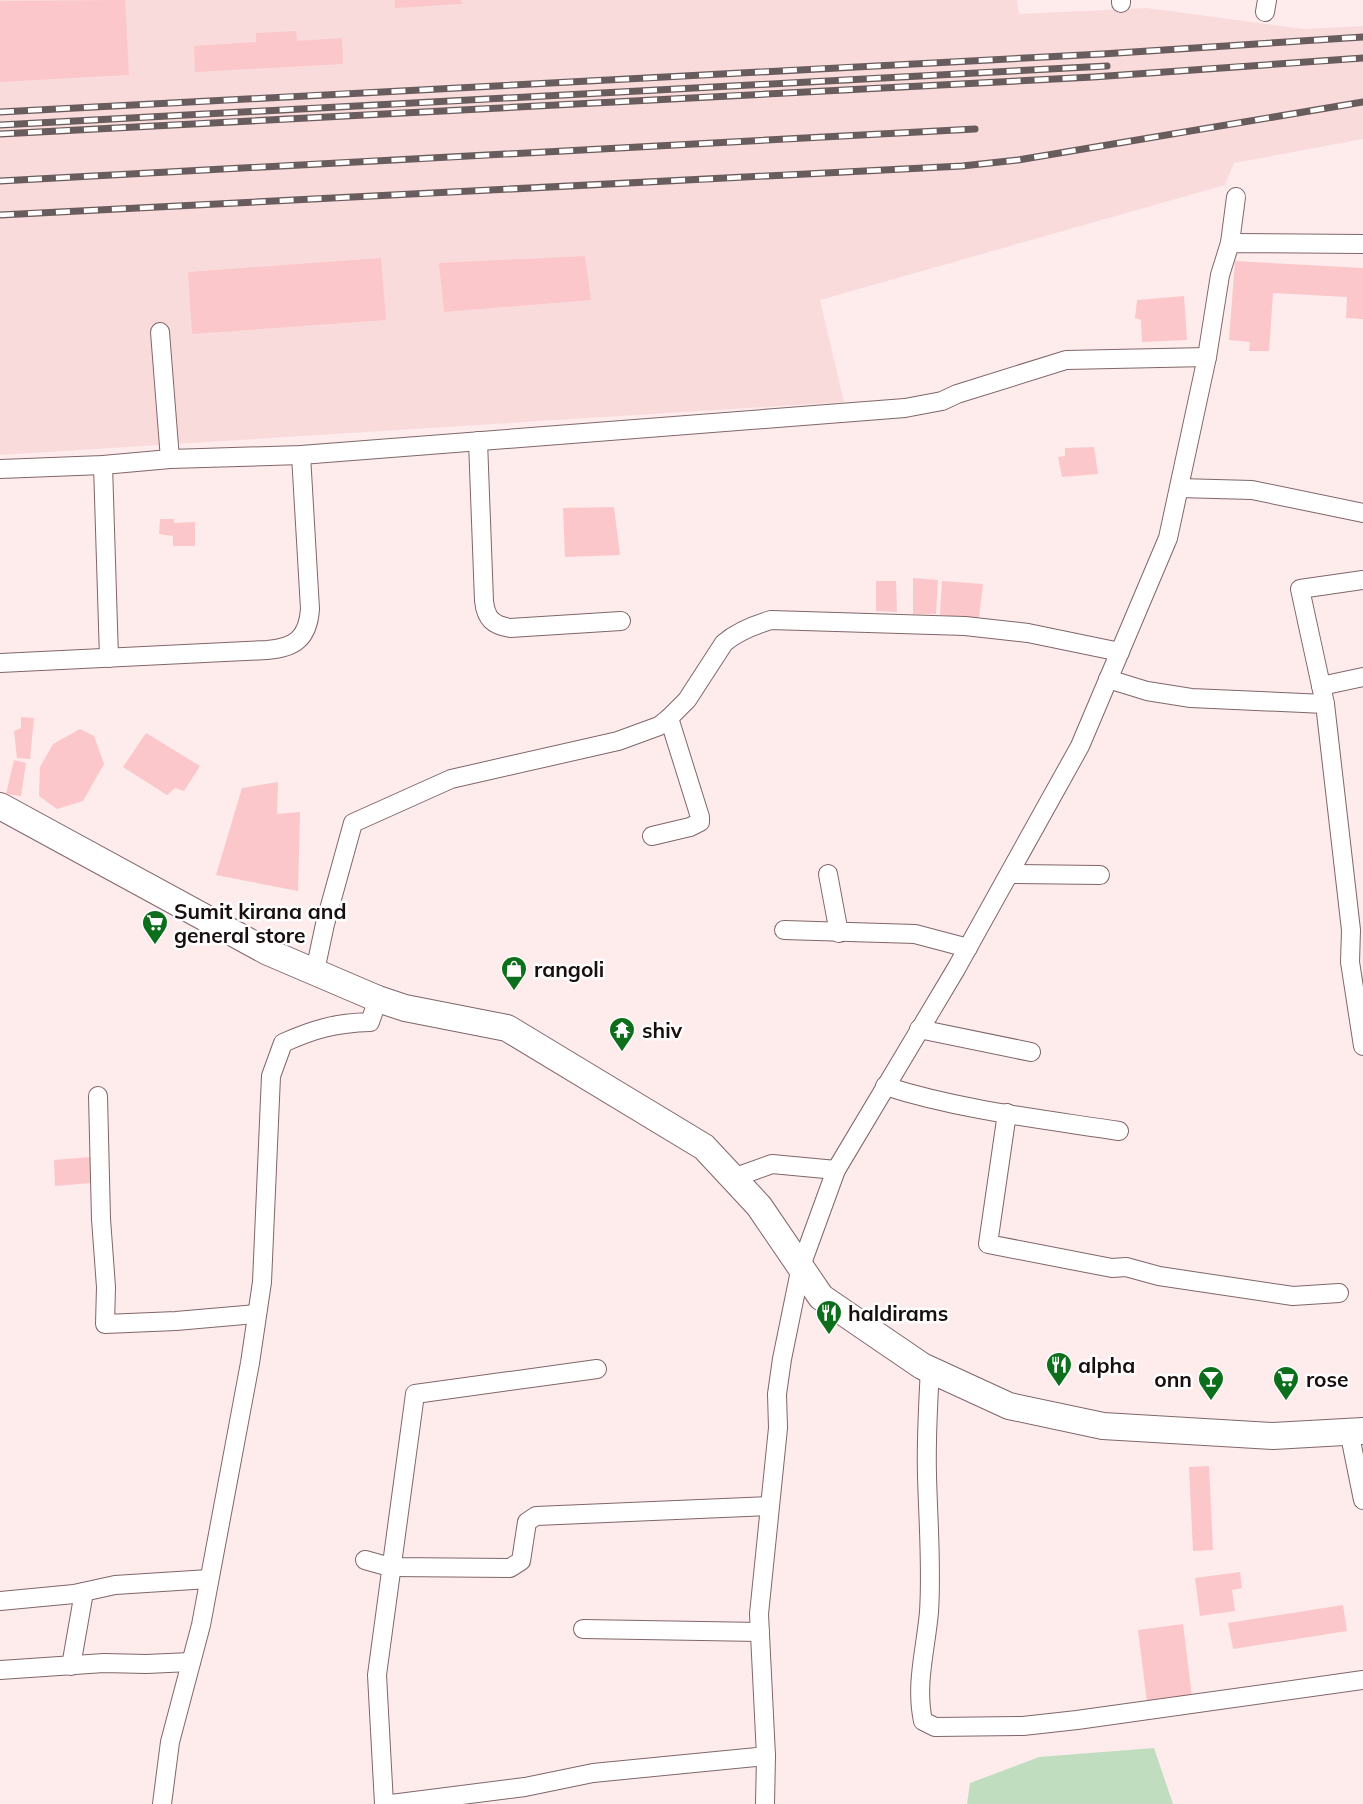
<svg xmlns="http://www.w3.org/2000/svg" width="1363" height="1804" font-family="Mulish,sans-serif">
<rect width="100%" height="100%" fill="#feebec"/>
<path fill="#fadbdc" d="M 0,0 L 1017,0 L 1019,14 L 1147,8 L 1304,29 L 1363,26 L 1363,139 L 1234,163 L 1225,185 L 820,300 L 844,402 L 0,455 Z"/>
<path fill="#c0debf" d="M 1154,1748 L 1173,1804 L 967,1804 L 970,1783 L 1039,1757 Z"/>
<g fill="#fcc7ca">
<path d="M 125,0 L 129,75 L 0,82 L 0,1 Z"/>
<path d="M 395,0 L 461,0 L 462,4 L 395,8 Z"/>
<path d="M 296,31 L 297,41 L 342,38 L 343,64 L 195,72 L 194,46 L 256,42 L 256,33 Z"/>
<path d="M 585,256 L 591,300 L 444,312 L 439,263 Z"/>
<path d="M 381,258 L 386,320 L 192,334 L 188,272 Z"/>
<path d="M 1235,261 L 1363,268 L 1363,319 L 1346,318 L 1347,297 L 1273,293 L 1269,351 L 1249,351 L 1250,342 L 1229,340 Z"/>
<path d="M 1184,296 L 1187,340 L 1142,342 L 1141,320 L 1135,318 L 1137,300 Z"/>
<path d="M 1094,447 L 1098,474 L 1062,477 L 1058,457 L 1065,456 L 1065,448 Z"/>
<path d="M 614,507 L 620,555 L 565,557 L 563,508 Z"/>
<path d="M 160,519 L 174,519 L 174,523 L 195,522 L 195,546 L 173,546 L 173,536 L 159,534 Z"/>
<path d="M 913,578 L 938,580 L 936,614 L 913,614 Z"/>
<path d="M 876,581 L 896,581 L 897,612 L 876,611 Z"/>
<path d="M 942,581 L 983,584 L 979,618 L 940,615 Z"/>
<path d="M 21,717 L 34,718 L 30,759 L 17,758 L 14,731 L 21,728 Z"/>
<path d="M 80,729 L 94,736 L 104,764 L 83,801 L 57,809 L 39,796 L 40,767 L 53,744 Z"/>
<path d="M 146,733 L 200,766 L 184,791 L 175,788 L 167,795 L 123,767 Z"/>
<path d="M 14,760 L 26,763 L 21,796 L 6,794 Z"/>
<path d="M 278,782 L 277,814 L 300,812 L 298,891 L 216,875 L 242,788 Z"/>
<path d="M 91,1157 L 92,1183 L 55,1186 L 54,1160 Z"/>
<path d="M 1209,1466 L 1213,1550 L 1193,1551 L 1189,1467 Z"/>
<path d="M 1240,1572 L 1242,1588 L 1232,1590 L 1235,1611 L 1200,1616 L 1195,1578 Z"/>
<path d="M 1343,1605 L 1347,1631 L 1233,1649 L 1228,1623 Z"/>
<path d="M 1183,1624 L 1192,1697 L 1147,1702 L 1138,1630 Z"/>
</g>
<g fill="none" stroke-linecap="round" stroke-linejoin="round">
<defs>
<g id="minor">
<path d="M 1121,0 L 1121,3"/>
<path d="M 1265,12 L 1267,0"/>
<path d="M 1230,243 L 1236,197"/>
<path d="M 160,332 L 170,459"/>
<path d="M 478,441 L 484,601 C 486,619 493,625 510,628 L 621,621"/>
<path d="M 103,465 L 109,658"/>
<path d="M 0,469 L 103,465 L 170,459 L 301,455 L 905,408 L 942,401 L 957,394 L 1066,360 L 1207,357"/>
<path d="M 1179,488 L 1252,490 L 1363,513"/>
<path d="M 1363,580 L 1300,589 L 1325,704 L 1351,930 L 1350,962 L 1363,1046"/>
<path d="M 0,663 L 267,650 C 295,648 308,638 310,609 L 301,455"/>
<path d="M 1108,679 L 1147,691 L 1191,698 L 1325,704"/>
<path d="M 1321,686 L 1363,677"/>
<path d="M 652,836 L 690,827 L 700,822 L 700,817 L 669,718"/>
<path d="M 828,874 L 839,933"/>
<path d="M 1010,874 L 1100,875"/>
<path d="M 784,930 L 915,934 L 968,948"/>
<path d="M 315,971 L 325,924 L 353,823 L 451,779 L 618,741 L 659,726 L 669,718 L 687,700 L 724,643 C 738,631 754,625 771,620 L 965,626 L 1028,633 L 1120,652"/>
<path d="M 919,1029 L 1031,1052"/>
<path d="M 885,1086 C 960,1110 1041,1119 1119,1131"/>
<path d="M 98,1096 L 101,1219 L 106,1287 L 105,1324 L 176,1321 L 257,1314"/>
<path d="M 1007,1113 L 988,1244 L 1112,1268 L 1126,1267 L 1159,1276 L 1293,1296 L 1339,1293"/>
<path d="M 733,1178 L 772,1164 L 836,1170"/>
<path d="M 930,1369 C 928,1404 926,1440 927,1475 C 928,1520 932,1566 929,1612 C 926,1648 915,1684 923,1721 L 935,1727 L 1023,1726 L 1077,1720 L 1363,1680"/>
<path d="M 1349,1431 L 1363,1500"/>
<path d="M 365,1560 L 390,1567 L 510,1568 L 521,1561 L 527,1522 L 536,1516 L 769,1506"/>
<path d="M 0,1601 L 74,1594 L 115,1585 L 209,1579"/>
<path d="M 583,1629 L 760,1632"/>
<path d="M 71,1666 L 84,1592"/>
<path d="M 0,1670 L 104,1663 L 146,1664 L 191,1662"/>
<path d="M 162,1804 L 170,1742 L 201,1625 L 250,1363 L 262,1282 L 271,1076 L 283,1043 C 314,1029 336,1023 370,1022 L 378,999"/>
<path d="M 384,1804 L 377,1675 L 415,1394 L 597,1369"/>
<path d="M 391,1804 L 525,1787 L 593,1773 L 766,1756 L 759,1614 L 778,1428 L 777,1394 L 782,1359 L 801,1266 L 836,1170 L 956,969 L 1080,746 L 1168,538 L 1207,357 L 1220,275 L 1230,243 L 1363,244"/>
<path d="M 765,1804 L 766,1756"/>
</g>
<path id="secondary" d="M 0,806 L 268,952 L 378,999 L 405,1008 L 507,1028 L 704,1147 L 759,1206 L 821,1297 L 922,1366 L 1009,1406 L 1103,1426 L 1273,1436 L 1363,1431"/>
</defs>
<use href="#minor" stroke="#806668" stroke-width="20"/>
<use href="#secondary" stroke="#806668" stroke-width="28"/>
<use href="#minor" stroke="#fff" stroke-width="18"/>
<use href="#secondary" stroke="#fff" stroke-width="26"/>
<defs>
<g id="rail">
<path d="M 0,112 L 1102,54 L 1363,37"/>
<path d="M 0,125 L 1107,66"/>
<path d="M 0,134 L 1093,77 L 1363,58"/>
<path d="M 0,181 L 975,129"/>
<path d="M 0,215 L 962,166 L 1018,160 L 1363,102"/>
</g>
</defs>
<use href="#rail" stroke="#695c5d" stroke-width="7"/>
<use href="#rail" stroke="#fdfefd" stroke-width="4.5" stroke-dasharray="14" stroke-linecap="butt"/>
</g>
<defs>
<symbol id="supermarket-pin" viewBox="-11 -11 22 30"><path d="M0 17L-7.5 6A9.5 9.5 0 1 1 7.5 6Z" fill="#0d6e1c" stroke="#fdfefd"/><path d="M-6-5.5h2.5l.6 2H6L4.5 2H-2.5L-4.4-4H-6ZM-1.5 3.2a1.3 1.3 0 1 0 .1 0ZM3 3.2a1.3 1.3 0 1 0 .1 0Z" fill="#fff"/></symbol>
<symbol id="shop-pin" viewBox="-11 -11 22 30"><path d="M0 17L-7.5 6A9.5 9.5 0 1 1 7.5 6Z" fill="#0d6e1c" stroke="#fdfefd"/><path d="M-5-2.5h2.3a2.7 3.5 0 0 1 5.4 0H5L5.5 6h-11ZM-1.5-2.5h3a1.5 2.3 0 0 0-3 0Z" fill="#fff"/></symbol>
<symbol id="temple-pin" viewBox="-11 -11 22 30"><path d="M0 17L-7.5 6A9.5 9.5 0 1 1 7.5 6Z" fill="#0d6e1c" stroke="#fdfefd"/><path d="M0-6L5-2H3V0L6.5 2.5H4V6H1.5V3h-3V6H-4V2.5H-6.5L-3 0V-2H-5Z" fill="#fff"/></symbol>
<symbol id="restaurant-pin" viewBox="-11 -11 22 30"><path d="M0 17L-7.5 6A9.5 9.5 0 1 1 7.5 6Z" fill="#0d6e1c" stroke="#fdfefd"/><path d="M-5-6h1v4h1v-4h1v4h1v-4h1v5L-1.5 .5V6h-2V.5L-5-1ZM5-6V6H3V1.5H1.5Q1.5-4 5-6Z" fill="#fff"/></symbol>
<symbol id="bar-pin" viewBox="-11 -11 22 30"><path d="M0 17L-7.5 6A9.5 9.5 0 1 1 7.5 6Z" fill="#0d6e1c" stroke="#fdfefd"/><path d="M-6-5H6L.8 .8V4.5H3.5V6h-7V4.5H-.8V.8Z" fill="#fff"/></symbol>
</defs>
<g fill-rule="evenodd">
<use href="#supermarket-pin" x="140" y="908" width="30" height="40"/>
<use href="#shop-pin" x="499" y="954" width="30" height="40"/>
<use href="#temple-pin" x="607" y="1015" width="30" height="40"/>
<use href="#restaurant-pin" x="814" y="1298" width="30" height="40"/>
<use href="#restaurant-pin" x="1044" y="1350" width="30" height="40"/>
<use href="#bar-pin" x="1196" y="1364" width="30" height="40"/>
<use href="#supermarket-pin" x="1271" y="1364" width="30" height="40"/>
</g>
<g text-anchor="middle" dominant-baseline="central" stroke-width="5" stroke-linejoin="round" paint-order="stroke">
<g font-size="21" font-weight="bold" fill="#190f10" stroke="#fdfefd" text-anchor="start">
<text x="174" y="911">Sumit kirana and<tspan x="174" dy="24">general store</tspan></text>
<text x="534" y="969">rangoli</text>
<text x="642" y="1030">shiv</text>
<text x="848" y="1313">haldirams</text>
<text x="1078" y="1365">alpha</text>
<text x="1192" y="1379" text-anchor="end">onn</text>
<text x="1306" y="1379">rose</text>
</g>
</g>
</svg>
